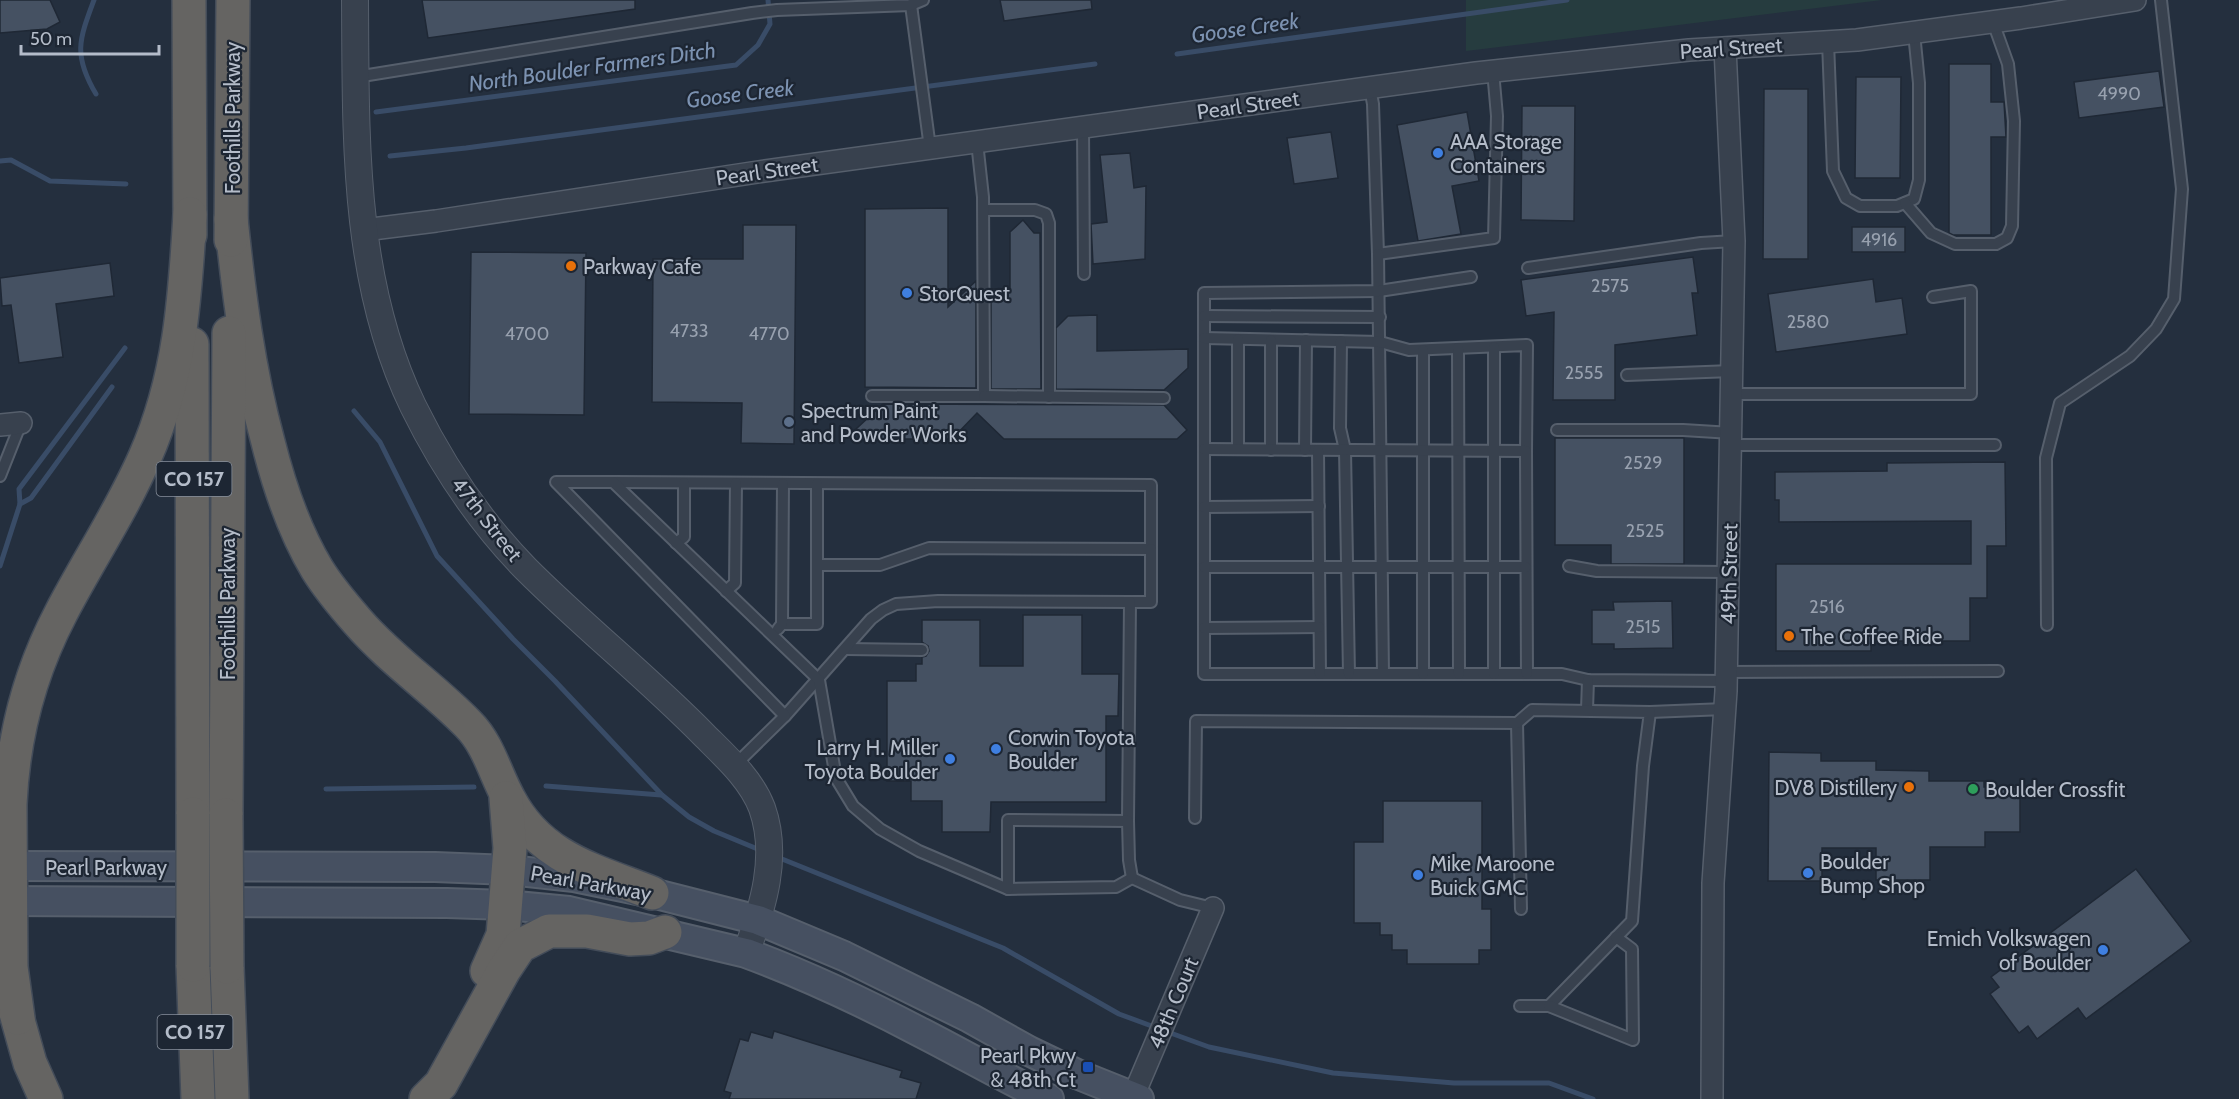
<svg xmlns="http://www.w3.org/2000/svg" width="2239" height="1099" font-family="Cabin,sans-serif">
<rect width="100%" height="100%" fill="#242f3e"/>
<path fill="#263c3f" d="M 1466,0 L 1882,0 L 1466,51 Z"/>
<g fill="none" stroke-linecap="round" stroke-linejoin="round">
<g stroke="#394c67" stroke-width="5">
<path d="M 94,0 C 79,40 73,55 96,94"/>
<path d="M 1177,54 L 1567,0"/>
<path d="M 376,112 L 736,65 L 758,45 L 770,24 L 768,0"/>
<path d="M 390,156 L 466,148 L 1095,64"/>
<path d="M 0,161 L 11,160 L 50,181 L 126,184"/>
<path d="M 354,411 L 380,442 L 437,556 L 513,639 L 555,681 L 662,795 L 689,817 L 714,831 L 760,850"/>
<path d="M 20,504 L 31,498 L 112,387"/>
<path d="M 0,566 L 20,504 L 19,489 L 125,348"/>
<path d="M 546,786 L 661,795"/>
<path d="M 326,789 L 474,787"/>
<path d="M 777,857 L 1003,948 L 1119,1014 L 1157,1028"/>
<path d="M 1165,1031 L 1209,1047 L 1333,1073 L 1454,1083 L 1549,1083 L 1593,1099"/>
</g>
</g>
<g fill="#455162" stroke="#1f2835" stroke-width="1.5">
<path d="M 0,0 L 50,0 L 60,22 L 47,29 L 0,33 Z"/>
<path d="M 422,0 L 635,0 L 635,9 L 428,38 Z"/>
<path d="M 1000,0 L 1091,0 L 1092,9 L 1004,21 Z"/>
<path d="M 1949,64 L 1991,64 L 1991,102 L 2004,102 L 2006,137 L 1991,137 L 1991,235 L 1953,235 L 1949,233 Z"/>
<path d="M 2159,71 L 2164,107 L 2079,118 L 2074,82 Z"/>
<path d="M 1856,77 L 1901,77 L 1900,178 L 1855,178 Z"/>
<path d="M 1764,89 L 1808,89 L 1808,259 L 1763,259 Z"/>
<path d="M 1522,106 L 1575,106 L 1574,221 L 1521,220 Z"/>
<path d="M 1467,112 L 1479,181 L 1452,186 L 1461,234 L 1418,241 L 1397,125 Z"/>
<path d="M 1331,132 L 1338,178 L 1294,184 L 1287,138 Z"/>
<path d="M 1130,153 L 1134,188 L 1146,186 L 1145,259 L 1093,264 L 1091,224 L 1107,222 L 1100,155 Z"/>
<path d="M 948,208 L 948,307 L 976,281 L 976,388 L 865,387 L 865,209 Z"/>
<path d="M 1023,220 L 1034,233 L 1040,233 L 1041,389 L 991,389 L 991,289 L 1010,289 L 1010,232 Z"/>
<path d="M 743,225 L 796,225 L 794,444 L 741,443 L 742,403 L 652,402 L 653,259 L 743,259 Z"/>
<rect x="1852" y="227" width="53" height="25"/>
<path d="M 471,252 L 586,253 L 584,415 L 469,414 Z"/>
<path d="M 1693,257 L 1698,293 L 1692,293 L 1697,335 L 1615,345 L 1615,400 L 1553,400 L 1554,312 L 1526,316 L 1521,280 Z"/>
<path d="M 110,263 L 114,296 L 56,304 L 63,357 L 19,363 L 11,305 L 2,306 L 0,278 Z"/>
<path d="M 1873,279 L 1876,302 L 1902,298 L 1907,334 L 1776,352 L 1768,294 Z"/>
<path d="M 1097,315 L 1097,351 L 1188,349 L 1188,368 L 1164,390 L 1056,389 L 1056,328 L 1068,316 Z"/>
<path d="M 883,404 L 1164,405 L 1187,430 L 1177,439 L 1004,439 L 977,413 L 952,439 L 866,439 L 856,429 Z"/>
<path d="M 1555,438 L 1684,438 L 1684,564 L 1611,564 L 1611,545 L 1555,545 Z"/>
<path d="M 2005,462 L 2006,546 L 1987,546 L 1987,598 L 1970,598 L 1970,641 L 1871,641 L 1871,651 L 1776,651 L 1776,564 L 1971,564 L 1971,521 L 1779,522 L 1779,500 L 1775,500 L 1775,472 L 1887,471 L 1887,463 Z"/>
<path d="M 1672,601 L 1673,648 L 1614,649 L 1614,644 L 1592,644 L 1592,610 L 1614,610 L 1613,602 Z"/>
<path d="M 1023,615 L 1082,615 L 1082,674 L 1119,674 L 1118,716 L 1106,716 L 1106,802 L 991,802 L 990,832 L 942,832 L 942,801 L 911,801 L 911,781 L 887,781 L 887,681 L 916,681 L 916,664 L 922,664 L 922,657 L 926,656 L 929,651 L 928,646 L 922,642 L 922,620 L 980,620 L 980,666 L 1023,666 Z"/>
<path d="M 1769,752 L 1821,753 L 1821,761 L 1876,761 L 1876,770 L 1929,771 L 1929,781 L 1984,781 L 1984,787 L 2020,787 L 2020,832 L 1985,832 L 1985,847 L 1930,847 L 1930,880 L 1876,880 L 1876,848 L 1822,848 L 1822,881 L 1768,881 Z"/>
<path d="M 1383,801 L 1482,801 L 1482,909 L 1491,909 L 1491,950 L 1479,950 L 1479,964 L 1407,964 L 1407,950 L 1392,950 L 1392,935 L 1380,935 L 1380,923 L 1354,923 L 1354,842 L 1383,842 Z"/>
<path d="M 2136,869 L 2191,941 L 2086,1019 L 2078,1008 L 2037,1039 L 2028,1026 L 2019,1033 L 1990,994 L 1999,987 L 1991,977 Z"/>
<path d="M 774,1031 L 902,1071 L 900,1077 L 921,1083 L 916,1099 L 729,1099 L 731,1093 L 724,1091 L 740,1039 L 748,1041 L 751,1032 L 772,1038 Z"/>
</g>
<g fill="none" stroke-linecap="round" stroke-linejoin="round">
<defs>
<g id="service">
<path d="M 911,5 L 930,148"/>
<path d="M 1828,42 L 1833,171 L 1846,198 L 1860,206 L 1897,206 L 1914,199 L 1919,180 L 1919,83 L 1914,33"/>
<path d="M 356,77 L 752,13 L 777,10 L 911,5 L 923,0"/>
<path d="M 1370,88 L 1373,104 L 1378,254 L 1494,238 L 1497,116 L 1493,71"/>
<path d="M 1083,128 L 1084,274"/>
<path d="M 1905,203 L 1931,233 L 1955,244 L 1996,244 L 2007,238 L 2012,226 L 2014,121 L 2008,64 L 1993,22"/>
<path d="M 984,210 L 1035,210 L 1046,214 L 1049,223 L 1049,397"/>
<path d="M 1378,254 L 1383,674"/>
<path d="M 1528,268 L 1701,243 L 1734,241"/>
<path d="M 1471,277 L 1379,291 L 1204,293 L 1204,674 L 1562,674 L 1588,680 L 1726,681"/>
<path d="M 1204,316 L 1380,317"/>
<path d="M 1204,338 L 1380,342 L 1409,350 L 1527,345 L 1526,451"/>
<path d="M 1238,339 L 1238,449"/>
<path d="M 1271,340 L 1271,450"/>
<path d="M 1341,341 L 1340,428 L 1345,450 L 1349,674"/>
<path d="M 1458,348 L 1459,674"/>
<path d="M 1423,350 L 1423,674"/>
<path d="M 1627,375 L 1732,371"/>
<path d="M 1732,394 L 1971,394 L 1971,291 L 1933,297"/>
<path d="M 872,396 L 984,396 L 983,197 L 977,142"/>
<path d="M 984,396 L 1164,398"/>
<path d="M 1557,430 L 1683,430 L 1732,433"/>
<path d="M 1731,445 L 1995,445"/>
<path d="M 1204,449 L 1526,451 L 1527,674"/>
<path d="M 1305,450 L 1306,340"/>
<path d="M 1318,450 L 1320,674"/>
<path d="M 0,476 L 21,423"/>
<path d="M 613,482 L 1151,485 L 1151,549 L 929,548 L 880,565 L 817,565"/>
<path d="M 1204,507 L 1319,506"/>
<path d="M 676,543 L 684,537 L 684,483"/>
<path d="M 1569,566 L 1597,571 L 1729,572"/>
<path d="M 1204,567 L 1526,567"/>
<path d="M 726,591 L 735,583 L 736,483"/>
<path d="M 1130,602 L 1151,602 L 1151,549"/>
<path d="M 782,624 L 817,624 L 817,484"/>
<path d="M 2047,625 L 2046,458 L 2060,403 L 2130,356 L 2156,329 L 2174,299 L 2182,189 L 2161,0"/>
<path d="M 1204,628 L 1319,627"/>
<path d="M 778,629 L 782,624 L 783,484"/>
<path d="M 846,649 L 922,650"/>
<path d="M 1727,672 L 1998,671"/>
<path d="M 1494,674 L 1494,347"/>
<path d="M 1587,710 L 1588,680"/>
<path d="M 1650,712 L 1725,709"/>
<path d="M 785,716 L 871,619 L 883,610 L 896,604 L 938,601 L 1130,602 L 1128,821"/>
<path d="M 1517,723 L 1521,909"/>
<path d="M 734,766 L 785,716 L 556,482 L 613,482 L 819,680 L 836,778 L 853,806 L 880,829 L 919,851 L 1008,889 L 1116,887 L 1132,878"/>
<path d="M 1195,818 L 1196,721 L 1517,723 L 1532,710 L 1650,712 L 1643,766 L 1632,921 L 1549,1006 L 1520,1006"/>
<path d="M 1132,878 L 1180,900 L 1213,908"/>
<path d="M 1008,889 L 1008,820 L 1128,821 L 1129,860 L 1132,878"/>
<path d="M 1549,1006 L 1633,1040 L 1632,949 L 1616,937"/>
</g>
<g id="minor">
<path d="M 364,230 L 436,221 L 758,172 L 1476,73 L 1689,50 L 1857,40 L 2021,18 L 2135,0"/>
<path d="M 0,425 L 21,423"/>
<path d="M 1132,1099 L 1213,908"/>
<path d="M 1712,1099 L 1713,883 L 1726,691 L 1734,241 L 1725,48"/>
</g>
<path id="tertiary" d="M 355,0 C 356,136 352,280 413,406 C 442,465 480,522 526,569 C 583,626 647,677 704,735 C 725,756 751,779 762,808 C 779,856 763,907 746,953"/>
<g id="secondary">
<path d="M 0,866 L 435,867 L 509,870 L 574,877 L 652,893 L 758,920 L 844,956 L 970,1018 L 1029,1051 L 1079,1075 L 1139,1099"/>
<path d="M 0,901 L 447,903 L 506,905 L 569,911 L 746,953 C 806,975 865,1003 922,1033 C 965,1055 1006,1079 1049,1099"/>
</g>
<g id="trunk">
<path d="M 189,0 L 190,235"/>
<path d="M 231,219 C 239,295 248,369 268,442 C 279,486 293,529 317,569 C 328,587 344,606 358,622 C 392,661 433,688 468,724 C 489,745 495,774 509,799 C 540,858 594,870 652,893"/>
<path d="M 231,240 L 233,0"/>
<path d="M 192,344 L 193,814"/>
<path d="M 226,815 L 229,333"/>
<path d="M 193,965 L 198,1099"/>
<path d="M 227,967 L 232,1099"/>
<path d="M 487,971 L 503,935 L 510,848 L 506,798"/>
<path d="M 12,999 L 30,1063 L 46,1099"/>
<path d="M 18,1018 L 11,967 L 10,804 C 13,738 30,672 61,613 C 88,561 121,512 145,457 C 180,378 185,299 190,214"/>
<path d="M 426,1099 L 441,1084 L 504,970 L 520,946 L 549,931 L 587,931 L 630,939 L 649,938 L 665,932"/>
</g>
</defs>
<use href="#service" stroke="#565f6c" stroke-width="14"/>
<use href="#minor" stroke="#565f6c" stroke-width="24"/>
<use href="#tertiary" stroke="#565f6c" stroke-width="28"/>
<use href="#secondary" stroke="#565f6c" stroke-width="32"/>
<use href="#trunk" stroke="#434c59" stroke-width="36"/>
<use href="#service" stroke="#38414e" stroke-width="10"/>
<use href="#minor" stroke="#38414e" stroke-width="21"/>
<use href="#tertiary" stroke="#38414e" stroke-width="26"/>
<use href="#secondary" stroke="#465061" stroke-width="28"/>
<use href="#trunk" stroke="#656462" stroke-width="33"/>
<defs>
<g id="trunk-bridge">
<path d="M 193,814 L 193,965"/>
<path d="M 226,815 L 227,967"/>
</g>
</defs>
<use href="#trunk-bridge" stroke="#434c59" stroke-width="36" stroke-linecap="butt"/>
<use href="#trunk-bridge" stroke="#656462" stroke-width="33"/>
</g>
<g fill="#3f7fe0" stroke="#1d2633" stroke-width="2">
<circle cx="1438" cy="153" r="6"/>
<circle cx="907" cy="293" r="6"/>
<circle cx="996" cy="749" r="6"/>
<circle cx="950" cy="759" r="6"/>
<circle cx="1808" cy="873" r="6"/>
<circle cx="1418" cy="875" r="6"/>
<circle cx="2103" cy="950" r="6"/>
</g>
<g fill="#e8710a" stroke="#1d2633" stroke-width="2">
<circle cx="571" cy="266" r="6"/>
<circle cx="1789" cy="636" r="6"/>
<circle cx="1909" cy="787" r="6"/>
</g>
<circle fill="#5c6f8a" stroke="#1d2633" stroke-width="2" cx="789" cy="422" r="6"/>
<circle fill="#2e9e5b" stroke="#1d2633" stroke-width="2" cx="1973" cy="789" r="6"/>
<rect fill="#1a4fb4" stroke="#1d2633" stroke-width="2" x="1082" y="1061" width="12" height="12" rx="3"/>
<g text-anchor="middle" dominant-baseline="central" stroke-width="4.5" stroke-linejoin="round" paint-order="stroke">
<g font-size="18" fill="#98a1af">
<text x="2119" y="94">4990</text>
<text x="1879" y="240">4916</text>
<text x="1610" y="286">2575</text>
<text x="1808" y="322">2580</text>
<text x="689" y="331">4733</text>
<text x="527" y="334">4700</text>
<text x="769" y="334">4770</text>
<text x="1584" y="373">2555</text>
<text x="1643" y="463">2529</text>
<text x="1645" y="531">2525</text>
<text x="1827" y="607">2516</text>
<text x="1643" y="627">2515</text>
</g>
<g fill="#1d2633" stroke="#878f9c" stroke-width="1.5">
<rect x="156.5" y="462" width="75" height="34" rx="4.5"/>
<rect x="157.5" y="1015" width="75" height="34" rx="4.5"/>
</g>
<g font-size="20" font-weight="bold" fill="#b4bcc9">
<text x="194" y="479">CO 157</text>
<text x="195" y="1032">CO 157</text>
</g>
<g font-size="21" fill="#b4bcc9" stroke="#1d2633">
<text transform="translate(1731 48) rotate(-4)">Pearl Street</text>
<text transform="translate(1248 105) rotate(-8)">Pearl Street</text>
<text transform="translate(232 118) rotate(-90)">Foothills Parkway</text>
<text transform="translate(767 171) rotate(-8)">Pearl Street</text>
<text transform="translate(487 519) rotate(52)">47th Street</text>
<text transform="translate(1729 574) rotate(-89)">49th Street</text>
<text transform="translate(227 604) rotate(-90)">Foothills Parkway</text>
<text x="106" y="867">Pearl Parkway</text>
<text transform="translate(591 883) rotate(10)">Pearl Parkway</text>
<text transform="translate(1173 1003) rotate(-67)">48th Court</text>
</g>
<g font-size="21" fill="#b4bcc9" stroke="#1d2633" text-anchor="start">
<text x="1450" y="141">AAA Storage<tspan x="1450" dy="24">Containers</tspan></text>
<text x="583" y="266">Parkway Cafe</text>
<text x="919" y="293">StorQuest</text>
<text x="801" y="410">Spectrum Paint<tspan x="801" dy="24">and Powder Works</tspan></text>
<text x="1801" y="636">The Coffee Ride</text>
<text x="1008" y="737">Corwin Toyota<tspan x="1008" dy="24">Boulder</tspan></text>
<text x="938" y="747" text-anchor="end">Larry H. Miller<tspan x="938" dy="24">Toyota Boulder</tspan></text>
<text x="1897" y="787" text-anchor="end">DV8 Distillery</text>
<text x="1985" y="789">Boulder Crossfit</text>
<text x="1820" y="861">Boulder<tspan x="1820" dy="24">Bump Shop</tspan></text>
<text x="1430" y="863">Mike Maroone<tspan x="1430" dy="24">Buick GMC</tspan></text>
<text x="2091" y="938" text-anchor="end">Emich Volkswagen<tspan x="2091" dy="24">of Boulder</tspan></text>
<text x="1076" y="1055" text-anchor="end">Pearl Pkwy<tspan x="1076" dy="24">&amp; 48th Ct</tspan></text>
</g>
<g font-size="22" font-style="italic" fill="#7c92b1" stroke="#1d2633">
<text transform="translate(1245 28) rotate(-8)">Goose Creek</text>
<text transform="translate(592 67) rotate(-8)">North Boulder Farmers Ditch</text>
<text transform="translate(740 94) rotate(-7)">Goose Creek</text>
</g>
</g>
<path d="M21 45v9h138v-9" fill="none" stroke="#b4bcc9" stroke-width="3"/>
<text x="30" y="45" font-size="18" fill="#b4bcc9" stroke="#1d2633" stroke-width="4.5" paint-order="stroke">50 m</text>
</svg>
